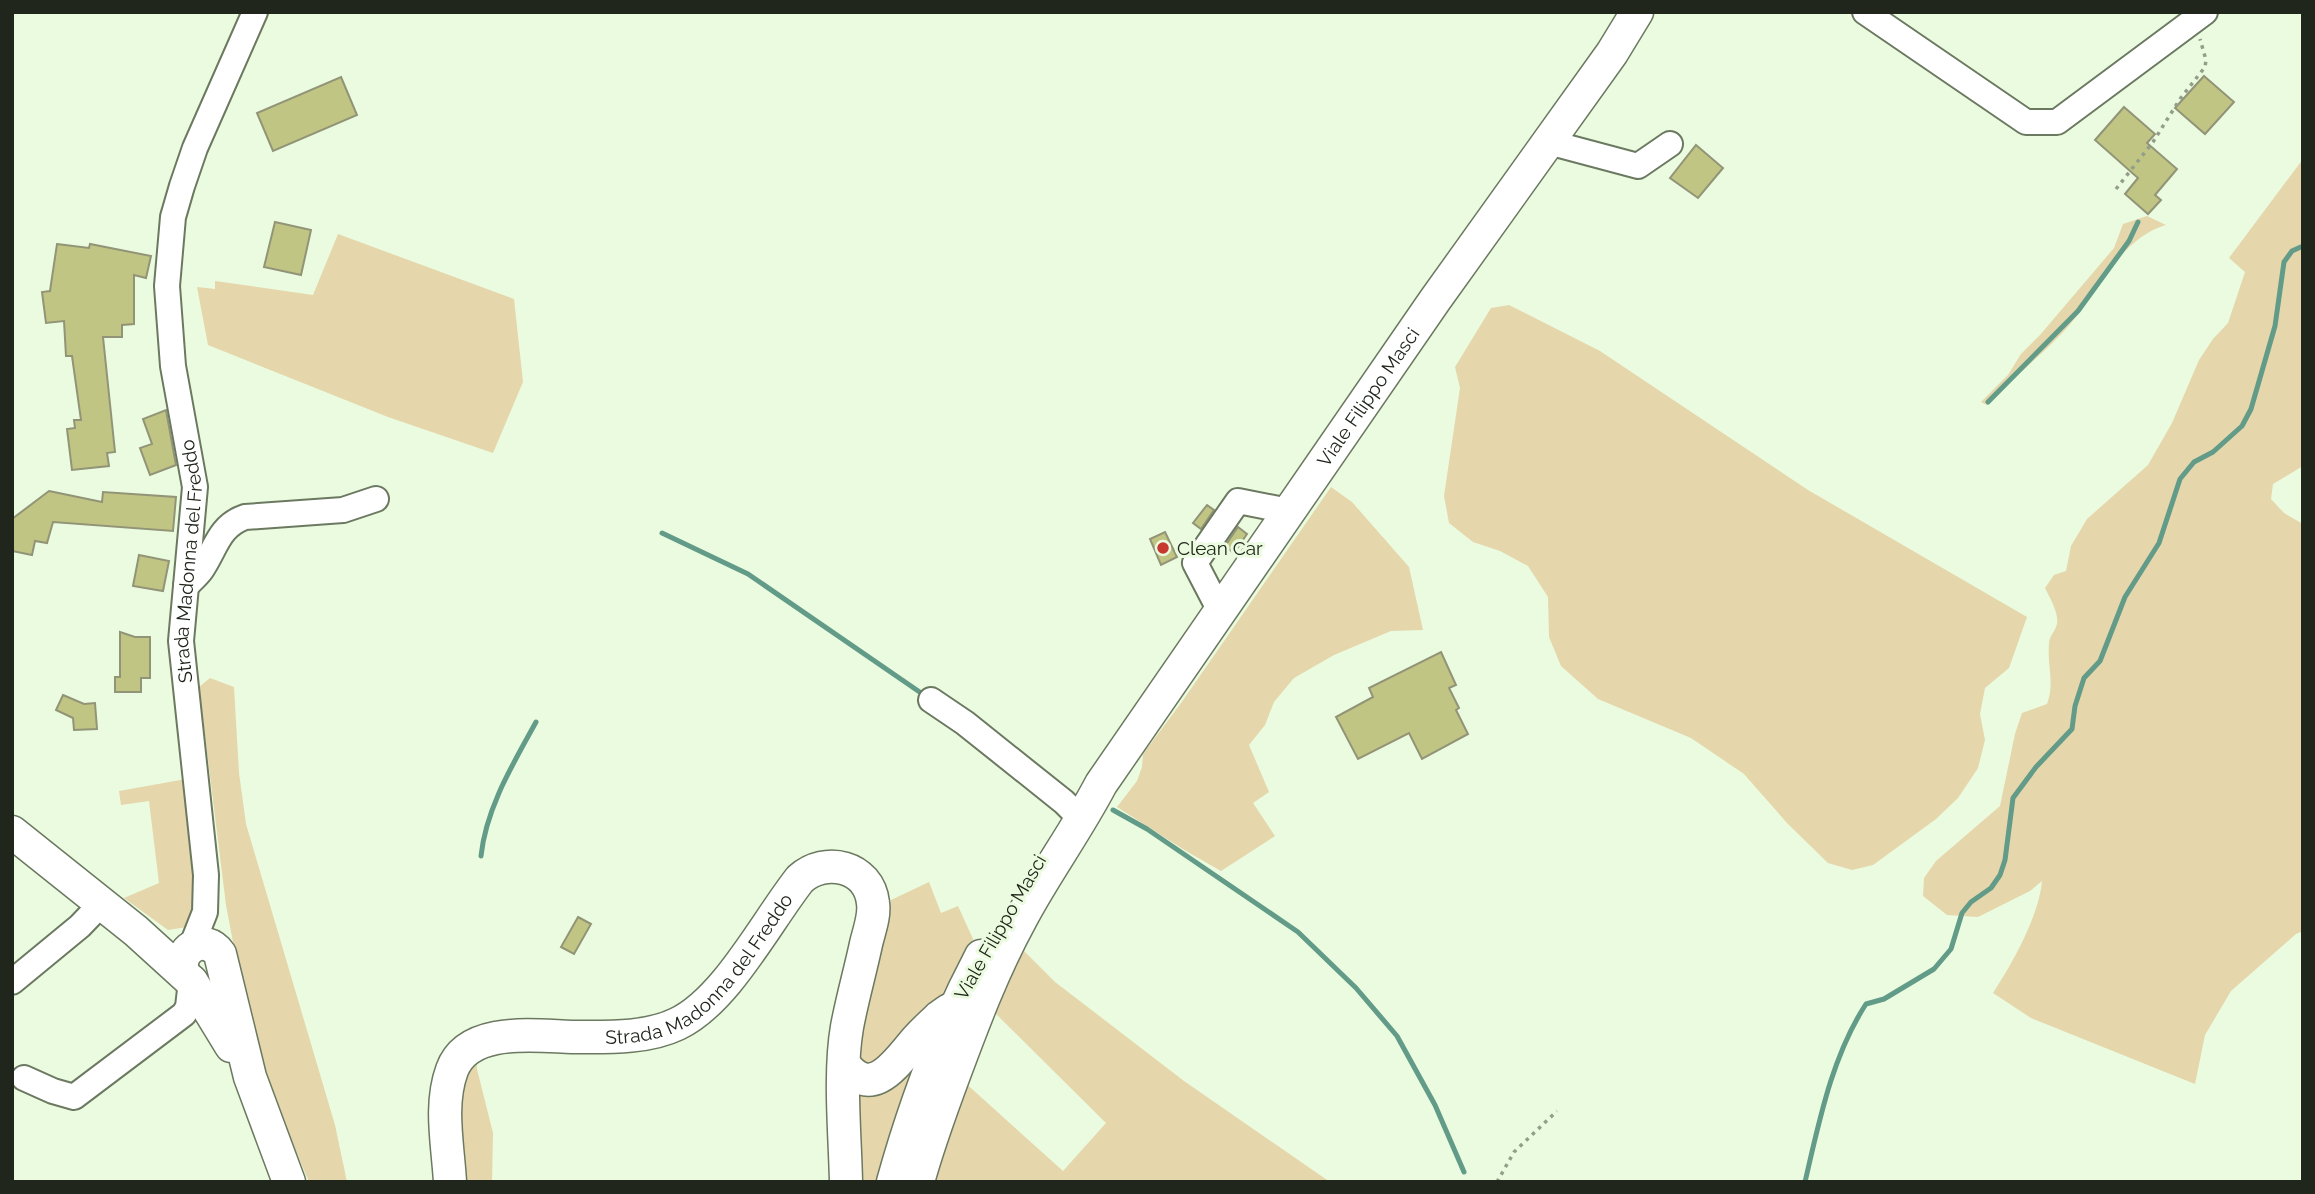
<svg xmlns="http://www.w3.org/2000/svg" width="2315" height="1194" font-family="Raleway,sans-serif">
<rect width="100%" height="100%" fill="#ebfbdf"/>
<g fill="#e5d6ac">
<path d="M 2303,159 L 2303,466 L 2273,484 L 2271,499 L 2284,513 L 2303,524 L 2303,931 L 2296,934 L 2231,991 L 2205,1035 L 2195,1084 L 2031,1018 L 1993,993 C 2012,964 2039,916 2042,881 L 2030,891 L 1978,917 L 1947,915 L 1923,896 L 1924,878 L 1936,861 L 2000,806 L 2015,734 L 2022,713 L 2047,704 C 2055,683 2047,666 2049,644 C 2049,636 2055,632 2057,624 C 2059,613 2050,598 2045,588 L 2054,575 L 2066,571 L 2071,546 L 2087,519 L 2148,465 L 2172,423 L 2199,360 L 2213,339 L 2228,323 L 2245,272 L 2229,258 Z"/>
<path d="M 2147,216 L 2166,225 C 2118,239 2097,295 2066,329 C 2041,356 2012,378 1987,405 L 1981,402 L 2008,375 L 2021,354 L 2040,335 L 2114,248 L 2123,224 Z"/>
<path d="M 338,234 L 514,299 L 523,382 L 493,453 L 388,417 L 208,345 L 197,287 L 215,289 L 215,281 L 313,295 Z"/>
<path d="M 1509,305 L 1600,351 L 1808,490 L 2027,617 L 2009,668 L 1985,688 L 1980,714 L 1985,740 L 1978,768 L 1958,798 L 1936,819 L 1873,865 L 1852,870 L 1828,863 L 1787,823 L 1744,774 L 1691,738 L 1598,699 L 1561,666 L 1549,637 L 1548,597 L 1528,566 L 1500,551 L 1473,542 L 1449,523 L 1444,496 L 1460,388 L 1455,367 L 1491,308 Z"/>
<path d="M 1331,487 L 1352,502 L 1409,567 L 1423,630 L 1391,631 L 1334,655 L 1294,678 L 1274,702 L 1265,725 L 1249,745 L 1269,792 L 1253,803 L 1275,836 L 1221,871 L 1186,851 L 1117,807 L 1137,781 L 1142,767 L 1143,754 L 1181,703 Z"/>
<path d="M 210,678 L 234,687 L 239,773 L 246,824 L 335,1125 L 347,1182 L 309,1182 L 271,1092 L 242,990 L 226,905 L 199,687 Z"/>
<path d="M 186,779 L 200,894 L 187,927 L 168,930 L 124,898 L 159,883 L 149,801 L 121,805 L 119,791 Z"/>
<path d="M 929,882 L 941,913 L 958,906 L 973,939 L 951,981 L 928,1019 L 889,1065 L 866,1066 L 857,1055 C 859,1040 860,1025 864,1011 C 873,974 886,939 891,900 Z"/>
<path d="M 1024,951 L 1055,982 L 1184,1081 L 1330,1182 L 928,1182 L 962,1080 L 1063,1171 L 1106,1123 L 992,1010 Z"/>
<path d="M 922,1052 L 885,1182 L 858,1182 L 858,1083 Z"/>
<path d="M 476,1057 L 477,1069 L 493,1133 L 492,1182 L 463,1182 L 458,1094 Z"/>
</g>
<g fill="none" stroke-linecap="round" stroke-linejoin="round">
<g stroke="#629b88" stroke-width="5">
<path d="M 1988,402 L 2078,311 L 2129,241 L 2138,222"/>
<path d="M 662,533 L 748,574 L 924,695"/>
<path d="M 1113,810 L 1147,829 L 1298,932 L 1356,988 L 1397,1036 L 1435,1105 L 1464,1172"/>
<path d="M 481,856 C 486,808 513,764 536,722"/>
<path d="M 1805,1182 C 1819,1122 1832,1056 1866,1004 L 1884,999 L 1934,969 L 1951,949 L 1962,913 L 1971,902 L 1991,888 L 2000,875 L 2005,860 L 2013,798 L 2036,767 L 2072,729 L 2075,706 L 2084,678 L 2100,661 L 2125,597 L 2159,543 L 2180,479 L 2194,462 L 2213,452 L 2242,426 L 2251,409 L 2275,326 L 2284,262 L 2292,251 L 2303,246"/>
</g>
</g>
<g fill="#c1c584" stroke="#929477" stroke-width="2">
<path d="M 2204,76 L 2234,102 L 2205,134 L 2175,108 Z"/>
<path d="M 341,77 L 357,115 L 273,151 L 257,113 Z"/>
<path d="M 2124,107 L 2155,134 L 2147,143 L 2177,169 L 2155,195 L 2161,200 L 2148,214 L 2125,194 L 2138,178 L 2095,140 Z"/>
<path d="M 1696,145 L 1723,168 L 1698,198 L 1670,178 Z"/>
<path d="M 275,222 L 311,230 L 301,275 L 264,267 Z"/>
<path d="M 57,244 L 89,248 L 90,244 L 151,256 L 146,278 L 134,275 L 134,324 L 122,325 L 122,337 L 103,337 L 115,452 L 107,453 L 109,466 L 72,470 L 67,429 L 75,428 L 74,420 L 81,420 L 72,356 L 66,356 L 64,321 L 46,323 L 42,292 L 50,291 Z"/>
<path d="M 166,410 L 176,465 L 150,475 L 140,448 L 152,444 L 143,419 Z"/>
<path d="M 49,491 L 102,502 L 103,492 L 176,497 L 173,531 L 53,522 L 47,543 L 35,541 L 32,555 L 12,551 L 12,519 Z"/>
<path d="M 1207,505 L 1214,510 L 1201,529 L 1193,523 Z"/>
<path d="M 1238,527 L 1247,534 L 1234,553 L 1225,546 Z"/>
<path d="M 1165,532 L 1177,557 L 1161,565 L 1150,539 Z"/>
<path d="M 139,555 L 169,561 L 163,591 L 133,586 Z"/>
<path d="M 120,632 L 135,637 L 150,637 L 150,678 L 141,678 L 141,692 L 115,692 L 115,677 L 120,677 Z"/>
<path d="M 1441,652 L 1456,685 L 1449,688 L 1459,708 L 1456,710 L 1468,734 L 1422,759 L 1409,733 L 1358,759 L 1336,717 L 1373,697 L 1369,688 Z"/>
<path d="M 63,695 L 84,704 L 95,703 L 97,729 L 74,730 L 73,718 L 56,710 Z"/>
<path d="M 578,917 L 591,924 L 574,954 L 561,947 Z"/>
</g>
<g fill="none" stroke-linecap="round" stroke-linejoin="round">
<defs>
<g id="minor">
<path d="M 1865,12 L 2026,122 L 2057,122 L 2205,12"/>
<path d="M 1548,142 L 1638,166 L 1670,144"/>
<path d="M 186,586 C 191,581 198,575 202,569 C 216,548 219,526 245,517 L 343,510 L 376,499"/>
<path d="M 1220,611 L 1195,563 L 1238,501 L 1289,511"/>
<path d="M 931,700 L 965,723 L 1064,802 L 1082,820"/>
<path id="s1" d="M 192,945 L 205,912 L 206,875 L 181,641 L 195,487 L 173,366 L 167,286 L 173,217 L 182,186 L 195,148 L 255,12"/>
<path d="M 12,982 L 80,926 L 101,904"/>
<path d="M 24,1078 L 53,1091 L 74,1097 L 184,1014 L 188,1007 L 191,981 L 192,982"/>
</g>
<g id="major">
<path d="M 12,832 L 136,931 L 191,981"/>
<path d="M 183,973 C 176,949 205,932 220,954 L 250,1077 L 289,1182"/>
<path d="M 192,982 L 231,1046"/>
<path d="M 844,1064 C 872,1102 897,1062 916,1040 C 923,1032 931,1025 939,1017 L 949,1010"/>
<path id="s2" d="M 450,1182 C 448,1146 439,1105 452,1070 C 468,1026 536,1036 572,1037 C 605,1037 646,1039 677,1024 C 726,1001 766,922 800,879 C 825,856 869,866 873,903 C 875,916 869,931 866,944 C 860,972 852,1000 847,1027 C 839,1073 845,1135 846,1182"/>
<path d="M 893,1182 C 915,1103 943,1028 981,956"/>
<path id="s3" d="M 918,1182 C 928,1145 941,1110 954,1075 C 974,1021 994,968 1022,917 C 1046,872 1077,830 1101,784 L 1435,300 L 1612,53 L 1637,12"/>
</g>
</defs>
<use href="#minor" stroke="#6b7961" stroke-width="28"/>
<use href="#major" stroke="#6b7961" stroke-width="35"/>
<g stroke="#939e8a" stroke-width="3.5" stroke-dasharray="3.5 5" stroke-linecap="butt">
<path d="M 2116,189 L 2153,142 L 2180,99 L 2205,67 L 2206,60 L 2200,39"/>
<path d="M 1497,1182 L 1514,1152 L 1557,1111"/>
</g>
<use href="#minor" stroke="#fff" stroke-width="24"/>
<use href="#major" stroke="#fff" stroke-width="32"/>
</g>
<circle fill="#c7392e" stroke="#ebfbdf" stroke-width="2.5" cx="1163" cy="548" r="7"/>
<g text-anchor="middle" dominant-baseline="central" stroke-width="6" stroke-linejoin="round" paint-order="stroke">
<g font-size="19" fill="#21261c" stroke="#ebfbdf">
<text stroke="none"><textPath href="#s3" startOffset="910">Viale Filippo Masci</textPath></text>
<text stroke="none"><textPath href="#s1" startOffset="388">Strada Madonna del Freddo</textPath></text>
<text transform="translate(1000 927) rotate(-60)">Viale Filippo Masci</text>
<text stroke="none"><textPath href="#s2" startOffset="402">Strada Madonna del Freddo</textPath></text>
</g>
<g font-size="19" fill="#21261c" stroke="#ebfbdf" text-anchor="start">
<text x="1177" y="548">Clean Car</text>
</g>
</g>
<rect width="2315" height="1194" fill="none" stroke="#21261c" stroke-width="28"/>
</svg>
